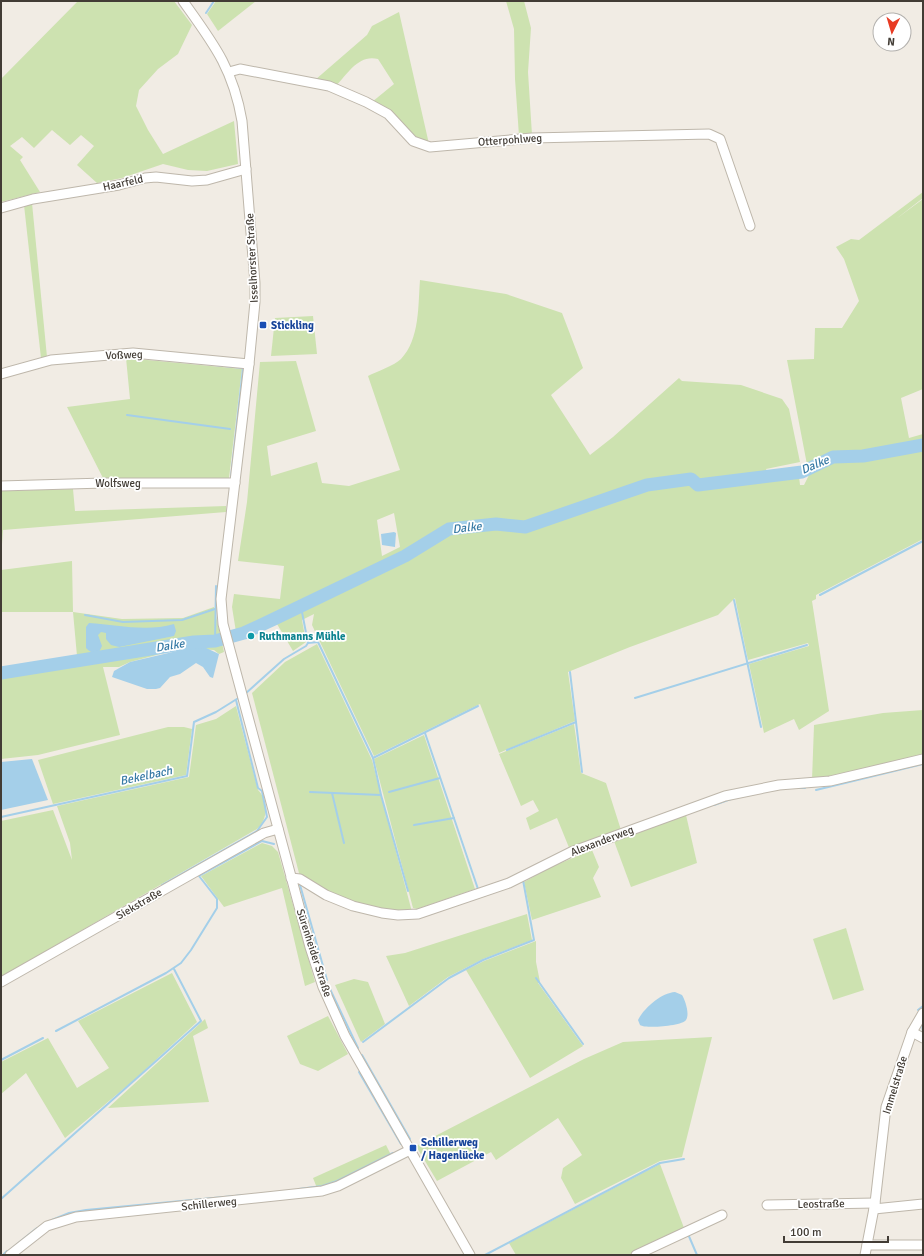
<svg xmlns="http://www.w3.org/2000/svg" width="924" height="1256" font-family="Signika,sans-serif">
<rect width="100%" height="100%" fill="#f1ece4"/>
<g fill="#cde2b0" fill-rule="evenodd">
<path d="M 78,1 L 174,1 L 192,25 L 178,54 L 158,69 L 139,90 L 136,106 L 148,130 L 163,154 L 234,121 L 238,164 L 207,171 L 188,170 L 163,164 L 122,178 L 97,183 L 77,165 L 94,146 L 81,135 L 70,145 L 52,130 L 34,148 L 22,137 L 10,146 L 23,157 L 20,160 L 40,192 L 1,202 L 1,79 Z"/>
<path d="M 216,1 L 256,1 L 218,31 L 207,14 Z"/>
<path d="M 506,1 L 524,1 L 531,28 L 528,72 L 532,135 L 519,136 L 515,79 L 514,29 Z"/>
<path d="M 399,12 L 429,144 L 421,142 L 372,102 L 394,84 L 378,59 C 359,54 348,73 336,86 L 315,80 L 367,35 L 372,26 Z"/>
<path d="M 923,192 L 923,198 L 896,219 L 923,199 L 923,389 L 901,398 L 909,438 L 923,434 L 923,539 L 816,595 L 816,599 L 812,601 L 829,711 L 799,730 L 794,719 L 764,733 L 749,664 L 809,646 L 808,643 L 748,660 L 735,598 L 718,615 L 630,647 L 568,672 L 575,721 L 499,753 L 480,704 L 374,756 L 312,625 L 314,614 L 302,620 L 306,642 L 293,651 L 277,624 L 261,624 L 236,632 L 232,607 L 234,594 L 280,599 L 284,566 L 238,561 L 247,502 L 260,362 L 296,361 L 316,431 L 267,446 L 271,476 L 317,462 L 322,483 L 349,486 L 400,470 L 368,376 C 376,372 395,365 401,359 C 420,339 418,305 420,280 L 506,294 L 562,313 L 583,368 L 551,395 L 590,455 L 613,437 L 679,378 L 682,381 L 741,385 L 782,399 L 789,409 L 800,462 L 766,469 L 768,473 L 798,468 L 800,485 L 804,485 L 809,475 L 787,360 L 814,359 L 815,328 L 842,328 L 859,301 L 844,259 L 836,247 L 851,239 L 859,240 ZM 394,513 L 400,547 L 382,556 L 377,520 Z"/>
<path d="M 32,203 L 47,357 L 41,358 L 24,205 Z"/>
<path d="M 313,316 L 317,354 L 271,356 L 275,318 Z"/>
<path d="M 126,358 L 242,369 L 229,478 L 104,480 L 67,407 L 130,399 Z"/>
<path d="M 73,489 L 75,511 L 226,506 L 226,512 L 3,530 L 1,559 L 1,491 Z"/>
<path d="M 72,561 L 73,612 L 122,619 L 183,618 L 214,607 L 224,652 L 219,654 L 214,650 L 183,648 L 130,662 L 119,667 L 103,667 L 120,735 L 38,755 L 1,759 L 1,668 L 77,656 L 73,612 L 1,612 L 1,570 Z"/>
<path d="M 317,644 L 372,760 L 412,912 C 371,914 334,897 300,877 L 252,693 L 285,662 Z"/>
<path d="M 236,706 L 258,790 C 269,801 268,819 257,829 L 1,977 L 1,821 L 53,810 L 72,860 L 70,843 L 57,806 L 189,777 L 196,725 L 216,719 Z"/>
<path d="M 923,710 L 923,757 L 830,779 L 812,780 L 814,725 L 883,713 Z"/>
<path d="M 574,724 L 581,773 L 606,783 L 621,830 L 570,850 L 557,818 L 530,830 L 526,818 L 539,811 L 533,800 L 521,806 L 499,754 Z"/>
<path d="M 168,727 L 184,727 L 192,729 L 186,775 L 53,804 L 38,760 Z"/>
<path d="M 424,735 L 475,889 L 417,909 L 413,908 L 374,759 Z"/>
<path d="M 686,815 L 697,863 L 631,887 L 614,841 Z"/>
<path d="M 262,843 L 272,846 L 278,852 L 315,982 L 305,986 L 282,888 L 224,907 L 201,876 Z"/>
<path d="M 592,850 L 599,867 L 593,878 L 601,897 L 532,920 L 524,882 L 551,867 Z"/>
<path d="M 527,914 L 532,940 L 483,959 L 448,977 L 409,1006 L 386,956 L 405,953 Z"/>
<path d="M 846,928 L 864,990 L 833,1000 L 813,939 Z"/>
<path d="M 536,941 L 536,962 L 540,982 L 538,983 L 583,1046 L 530,1078 L 466,970 L 484,961 Z"/>
<path d="M 172,973 L 197,1022 L 134,1080 L 65,1138 L 26,1073 L 1,1094 L 1,1062 L 48,1038 L 77,1088 L 109,1068 L 78,1021 Z"/>
<path d="M 354,979 L 368,982 L 385,1024 L 361,1042 L 335,985 Z"/>
<path d="M 328,1016 L 348,1054 L 318,1071 L 300,1064 L 287,1036 Z"/>
<path d="M 205,1019 L 208,1028 L 193,1036 L 209,1102 L 108,1108 Z"/>
<path d="M 712,1037 L 682,1157 L 660,1161 L 575,1204 L 561,1178 L 563,1168 L 582,1155 L 558,1118 L 496,1160 L 491,1152 L 437,1181 L 416,1146 L 584,1059 L 623,1042 Z"/>
<path d="M 386,1145 L 391,1155 L 338,1182 L 317,1188 L 313,1178 Z"/>
<path d="M 660,1164 L 684,1228 L 628,1255 L 516,1255 L 509,1243 Z"/>
</g>
<g fill="#a4cfe9">
<path d="M 394,532 L 396,533 L 395,547 L 382,545 L 381,534 Z"/>
<path d="M 89,623 C 117,625 147,632 174,624 L 176,631 L 174,636 L 119,647 L 111,645 L 106,639 L 106,633 L 101,632 L 98,635 L 102,646 L 99,652 C 93,654 90,652 86,648 L 86,627 Z"/>
<path d="M 194,647 L 204,647 L 219,654 L 213,678 L 210,677 L 203,667 L 196,663 L 180,674 L 170,677 L 160,688 L 156,689 L 147,689 L 112,677 L 114,671 L 130,662 Z"/>
<path d="M 32,759 L 48,800 L 1,810 L 1,762 Z"/>
<path d="M 675,992 L 682,995 C 685,1000 690,1014 686,1020 C 682,1026 646,1029 640,1025 L 638,1020 C 644,1008 661,993 675,992 Z"/>
</g>
<g fill="none" stroke-linecap="round" stroke-linejoin="round">
<g stroke="#a4cfe9" stroke-width="2">
<path d="M 206,13 L 214,1"/>
<path d="M 215,365 L 243,368 L 231,477"/>
<path d="M 127,415 L 230,429"/>
<path d="M 820,595 L 923,541"/>
<path d="M 734,600 L 761,727"/>
<path d="M 85,615 L 123,622 L 182,620 L 215,609"/>
<path d="M 215,641 L 216,586"/>
<path d="M 308,643 L 318,642 L 373,758 L 381,795 L 408,891"/>
<path d="M 570,672 L 582,772"/>
<path d="M 245,694 L 284,659 L 306,646 L 308,643 L 301,607"/>
<path d="M 635,698 L 807,645"/>
<path d="M 425,733 L 478,889 L 476,890"/>
<path d="M 507,750 L 576,722"/>
<path d="M 373,758 L 478,706"/>
<path d="M 794,788 L 805,788"/>
<path d="M 816,790 L 923,764"/>
<path d="M 310,792 L 381,795"/>
<path d="M 389,792 L 440,778"/>
<path d="M 332,793 L 344,843"/>
<path d="M 714,805 L 731,799"/>
<path d="M 1,817 L 187,776 L 194,722 L 216,712 L 240,697"/>
<path d="M 414,825 L 454,818"/>
<path d="M 162,885 L 257,831 L 267,817 L 262,791 L 258,788 L 236,700"/>
<path d="M 300,885 L 327,980"/>
<path d="M 536,978 L 583,1044"/>
<path d="M 329,987 L 358,1048"/>
<path d="M 918,1010 L 923,1006"/>
<path d="M 922,1024 L 923,1032"/>
<path d="M 56,1031 L 166,973 L 181,963 L 191,950 L 217,908 L 217,899 L 199,876 L 262,841 L 274,844"/>
<path d="M 363,1042 L 449,978 L 483,960 L 534,940 L 523,880"/>
<path d="M 362,1055 L 410,1139"/>
<path d="M 1,1060 L 43,1038"/>
<path d="M 359,1072 L 401,1144"/>
<path d="M 299,1189 L 322,1186 L 337,1181 L 393,1153"/>
<path d="M 1,1199 L 201,1021 L 174,969"/>
<path d="M 52,1220 L 69,1213 L 86,1210 L 245,1195"/>
<path d="M 688,1234 L 697,1255"/>
<path d="M 11,1249 L 37,1228"/>
<path d="M 3,1255 L 7,1251"/>
<path d="M 485,1255 L 660,1163 L 684,1159"/>
</g>
<path stroke="#a4cfe9" stroke-width="13" d="M 1,673 L 194,642 L 215,641 L 244,633 L 274,619 L 405,556 L 449,529 L 496,524 L 525,527 L 647,485 L 691,479 L 698,485 L 802,472 L 833,457 L 863,456 L 923,445"/>
<defs>
<g id="minor">
<path d="M 183,1 C 213,43 233,68 242,121 L 255,283 L 255,302 L 249,364 L 221,599 L 223,624 L 310,947 L 323,987 L 345,1036 L 470,1255"/>
<path d="M 229,72 L 240,69 L 329,86 L 366,102 L 388,114 L 413,141 L 430,147 L 532,138 L 709,134 L 720,139 L 750,226"/>
<path d="M 1,208 L 33,199 L 119,185 L 145,178 L 156,177 L 192,181 L 207,180 L 246,169"/>
<path d="M 1,374 L 51,360 L 133,353 L 249,364"/>
<path d="M 1,486 L 104,483 L 235,483"/>
<path d="M 291,878 L 300,879 L 326,895 L 353,906 L 382,913 L 398,915 L 418,914 L 509,883 L 571,852 L 725,796 L 779,785 L 830,781 L 923,759"/>
<path d="M 1,982 L 264,833 L 278,829"/>
<path d="M 912,1032 L 923,1038"/>
<path d="M 767,1205 L 875,1203"/>
<path d="M 874,1209 L 923,1204"/>
<path d="M 867,1245 L 923,1245"/>
<path d="M 10,1255 L 47,1226 L 76,1217 L 322,1191 L 338,1186 L 410,1150"/>
<path d="M 636,1255 L 722,1215"/>
<path d="M 865,1255 L 875,1203 L 886,1107 L 912,1032 L 923,1013"/>
</g>
</defs>
<use href="#minor" stroke="#beb7ab" stroke-width="11"/>
<use href="#minor" stroke="#fff" stroke-width="9"/>
</g>
<g fill="#1a4fb4" stroke="#fff" stroke-width="1.5">
<rect x="259" y="321" width="8" height="8" rx="2"/>
<rect x="409" y="1144" width="8" height="8" rx="2"/>
</g>
<circle fill="#0f9aa8" stroke="#fff" stroke-width="1.5" cx="251" cy="636" r="4"/>
<g text-anchor="middle" dominant-baseline="central" stroke-width="3.5" stroke-linejoin="round" paint-order="stroke">
<g font-size="11" fill="#423c35" stroke="#fff">
<text transform="translate(510 140) rotate(-4)">Otterpohlweg</text>
<text transform="translate(123 183) rotate(-12)">Haarfeld</text>
<text transform="translate(252 258) rotate(-93)">Isselhorster Straße</text>
<text transform="translate(124 355) rotate(-2)">Voßweg</text>
<text x="118" y="483">Wolfsweg</text>
<text transform="translate(602 841) rotate(-21)">Alexanderweg</text>
<text transform="translate(139 904) rotate(-30)">Siekstraße</text>
<text transform="translate(314 953) rotate(72)">Sürenheider Straße</text>
<text transform="translate(895 1085) rotate(-73)">Immelstraße</text>
<text transform="translate(209 1204) rotate(-6)">Schillerweg</text>
<text transform="translate(821 1204) rotate(-1)">Leostraße</text>
</g>
<g font-size="11" font-weight="bold" fill="#164399" stroke="#fff" text-anchor="start">
<text x="271" y="325">Stickling</text>
<text x="421" y="1142">Schillerweg<tspan x="421" dy="13">/ Hagenlücke</tspan></text>
</g>
<g font-size="11" font-weight="bold" fill="#0d838f" stroke="#fff" text-anchor="start">
<text x="259" y="636">Ruthmanns Mühle</text>
</g>
<g font-size="12" font-style="italic" fill="#377aa5" stroke="#fff">
<text transform="translate(815 465) rotate(-23)">Dalke</text>
<text transform="translate(467 528) rotate(-7)">Dalke</text>
<text transform="translate(170 646) rotate(-9)">Dalke</text>
<text transform="translate(146 776) rotate(-12)">Bekelbach</text>
</g>
</g>
<rect width="924" height="1256" fill="none" stroke="#423c35" stroke-width="4"/>
<g transform="translate(892 32) rotate(185)"><circle r="19" fill="#ffffff" stroke="#b3b1ae"/>
<path d="M0-3L7 15L0 10L-7 15Z" fill="#e83b23"/>
<text y="-6" font-size="11" font-weight="bold" text-anchor="middle" fill="#423c35">N</text>
</g>
<path d="M784 1236v6h104v-6" fill="none" stroke="#423c35" stroke-width="2"/>
<text x="790" y="1236" font-size="12" fill="#423c35" stroke="#ffffff" stroke-width="3" paint-order="stroke">100 m</text>
</svg>
